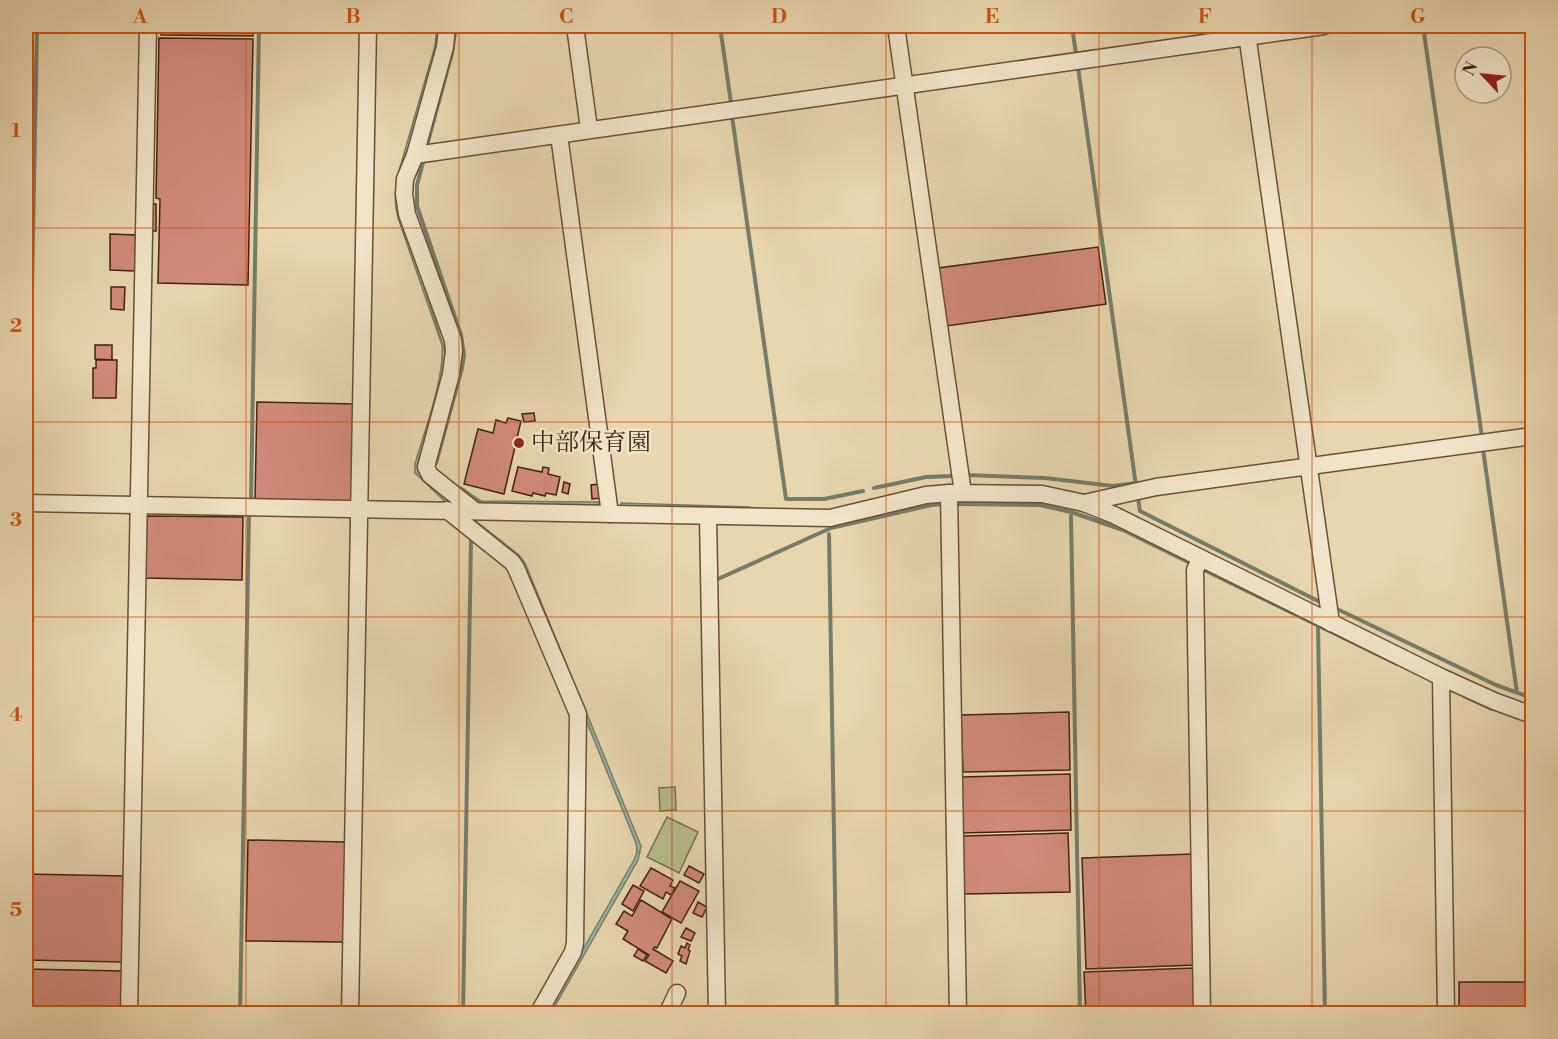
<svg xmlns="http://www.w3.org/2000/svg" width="1558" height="1039" font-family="'Libre Bodoni','Noto Serif JP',serif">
<rect width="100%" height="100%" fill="#e8d6ae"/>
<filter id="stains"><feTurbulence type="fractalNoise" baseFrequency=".00333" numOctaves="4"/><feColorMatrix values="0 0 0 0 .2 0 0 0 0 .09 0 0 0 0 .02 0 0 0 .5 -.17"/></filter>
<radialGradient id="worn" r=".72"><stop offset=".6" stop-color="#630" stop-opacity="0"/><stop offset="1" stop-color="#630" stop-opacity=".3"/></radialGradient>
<g fill="#b6bd8a" stroke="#7a704e" stroke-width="1.5">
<path d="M 675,787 L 676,810 L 660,811 L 659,788 Z"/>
<path d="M 667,817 L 698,832 L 679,873 L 647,857 Z"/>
</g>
<g fill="#97b9a8" stroke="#747d6c" stroke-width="1.5">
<path d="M 437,26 L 440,26 L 438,46 L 401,215 L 446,354 L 446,364 L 418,470 L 422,479 L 519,555 L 525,563 L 641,846 L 638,860 L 551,1013 L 547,1013 L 634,860 L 637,852 L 636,843 L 530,582 L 415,473 L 415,464 C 424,432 445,377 442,345 L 398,218 C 394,204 395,192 397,178 L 435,46 Z"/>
<path d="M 461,487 L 481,501 L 598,502 L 598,505 L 481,503 L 460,488 Z"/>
<path d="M 621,503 L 750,507 L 750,509 L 621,506 Z"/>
</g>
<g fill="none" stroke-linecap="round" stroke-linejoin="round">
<g stroke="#747d6c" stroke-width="4">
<path d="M 720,26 L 731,103"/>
<path d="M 1072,26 L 1076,54"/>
<path d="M 1423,26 L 1482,437"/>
<path d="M 1078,67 L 1136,486"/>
<path d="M 732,116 L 786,499 L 824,499 L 863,491"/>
<path d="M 426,149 L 452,53 L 455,32"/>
<path d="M 424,159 L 417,185 L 417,206 L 461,335 L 464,355 L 462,368 L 436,463"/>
<path d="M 1483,449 L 1517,693"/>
<path d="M 967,475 L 1045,478 L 1113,486 L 1136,483"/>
<path d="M 874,488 L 926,477 L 953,476"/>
<path d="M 28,496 L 37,26"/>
<path d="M 1138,498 L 1140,511 L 1320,602"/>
<path d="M 251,501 L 259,26"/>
<path d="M 956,504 L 1040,505 L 1071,512 L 1123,530 L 1192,564"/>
<path d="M 1071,516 L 1080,1014"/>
<path d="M 829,534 L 837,1014"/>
<path d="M 1202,569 L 1397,664"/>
<path d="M 718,579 L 831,528 L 932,505 L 943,504"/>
<path d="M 26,600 L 27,511"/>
<path d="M 1337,609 L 1496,685 L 1532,698"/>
<path d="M 1318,627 L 1325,1014"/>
<path d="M 1464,696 L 1492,709"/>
<path d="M 240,1014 L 249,515"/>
<path d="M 463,1014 L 471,540"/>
</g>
</g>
<g fill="#d28a7c" stroke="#3f2211" stroke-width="1.5">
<path d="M 161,26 L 253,26 L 253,36 L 161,35 Z"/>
<path d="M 159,38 L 253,39 L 248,285 L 158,283 L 160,199 L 156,198 Z"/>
<rect x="152" y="204" width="4" height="27"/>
<path d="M 110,234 L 136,235 L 135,271 L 110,270 Z"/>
<path d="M 1098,247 L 1106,304 L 946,326 L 938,268 Z"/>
<path d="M 111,287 L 125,287 L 124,310 L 111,309 Z"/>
<path d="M 95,345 L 112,345 L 112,360 L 95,359 Z"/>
<path d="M 96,360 L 117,360 L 116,398 L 93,398 L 93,368 L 96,368 Z"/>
<path d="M 257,402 L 356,404 L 353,503 L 255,501 Z"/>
<path d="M 534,413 L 535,421 L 524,422 L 522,414 Z"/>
<path d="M 508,418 L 521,421 L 504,494 L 464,484 L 478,429 L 493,433 L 496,420 L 506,423 Z"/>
<path d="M 518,467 L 542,472 L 543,467 L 549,468 L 548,474 L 560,477 L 556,495 L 546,493 L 545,496 L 533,493 L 532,496 L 512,491 Z"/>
<path d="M 564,482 L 570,484 L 568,494 L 562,492 Z"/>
<path d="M 599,484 L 601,498 L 592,499 L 591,485 Z"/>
<path d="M 146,516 L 243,517 L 242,580 L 145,578 Z"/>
<path d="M 1069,712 L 1070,770 L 963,772 L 961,715 Z"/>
<path d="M 1070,774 L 1071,830 L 962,833 L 961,777 Z"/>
<path d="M 1068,833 L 1070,892 L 964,894 L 963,836 Z"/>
<path d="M 248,840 L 345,842 L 343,942 L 246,941 Z"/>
<path d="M 1193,854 L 1197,965 L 1086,969 L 1082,858 Z"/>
<path d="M 689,866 L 704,874 L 699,883 L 684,875 Z"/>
<path d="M 651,868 L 673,880 L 670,886 L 675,888 L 671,895 L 666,892 L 663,899 L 640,886 Z"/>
<path d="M 26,874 L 125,876 L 123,962 L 26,960 Z"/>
<path d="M 680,881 L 699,891 L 681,923 L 662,912 Z"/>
<path d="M 633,885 L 644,891 L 633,911 L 622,904 Z"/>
<path d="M 641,900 L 672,919 L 657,948 L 655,947 L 653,949 L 673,961 L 666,973 L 645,961 L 649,955 L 623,939 L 628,931 L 616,924 L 624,911 L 632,916 Z"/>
<path d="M 698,902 L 707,907 L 702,917 L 693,913 Z"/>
<path d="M 686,928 L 695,933 L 691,941 L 681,937 Z"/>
<path d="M 687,943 L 690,945 L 688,950 L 690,951 L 686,964 L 680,961 L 682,956 L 678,954 L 681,946 L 685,948 Z"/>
<path d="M 638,949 L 647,955 L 643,961 L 634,956 Z"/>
<path d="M 1194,968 L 1195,1014 L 1086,1014 L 1084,972 Z"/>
<path d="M 26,969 L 122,971 L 121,1014 L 26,1014 Z"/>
<rect x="1459" y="982" width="73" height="32"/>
</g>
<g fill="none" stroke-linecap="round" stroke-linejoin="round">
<defs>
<g id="minor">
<path d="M 447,26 L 445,47 L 415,155 L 405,179 L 404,194 L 407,214 L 453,340 L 454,351 L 451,374 L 426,467 L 430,475 L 475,511"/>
<path d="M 575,26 L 589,129"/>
<path d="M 896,26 L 963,493"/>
<path d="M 1246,27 L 1331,623"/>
<path d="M 559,135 L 610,514"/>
<path d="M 415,155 L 1324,26"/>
<path d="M 949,493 L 958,1014"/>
<path d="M 26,503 L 830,518 L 926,495 L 949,493 L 1042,494 L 1084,503 L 1114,515 L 1441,677 L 1494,701 L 1532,715"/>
<path d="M 1084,503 L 1156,487 L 1532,436"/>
<path d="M 447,510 L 512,562 L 516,568 L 578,714 L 575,943 L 573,952 L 538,1014"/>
<path d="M 708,516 L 717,1014"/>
<path d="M 1200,559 L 1195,570 L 1202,1014"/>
<path d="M 1441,677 L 1446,1014"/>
<path d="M 129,1014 L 148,26"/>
<path d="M 350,1014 L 368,26"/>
<path d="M 667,1014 L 677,993"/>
</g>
</defs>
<use href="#minor" stroke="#694f38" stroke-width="19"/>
<use href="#minor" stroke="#f0e4ca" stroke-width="16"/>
</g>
<path fill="none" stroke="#cf510d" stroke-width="1.5" stroke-opacity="0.55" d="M 246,26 L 246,1014M 459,26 L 459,1014M 672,26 L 672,1014M 886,26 L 886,1014M 1099,26 L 1099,1014M 1312,26 L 1312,1014M 26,228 L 1532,228M 26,422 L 1532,422M 26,617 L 1532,617M 26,811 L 1532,811"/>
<circle fill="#8f2418" stroke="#f0e4ca" stroke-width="2" cx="519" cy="443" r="6"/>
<g text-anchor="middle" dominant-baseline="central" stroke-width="5" stroke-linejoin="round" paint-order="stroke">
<g font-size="24" fill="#3f2211" stroke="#f0e4ca" text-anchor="start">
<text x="531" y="443">中部保育園</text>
</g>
</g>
<rect width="1558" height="1039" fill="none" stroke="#e8d6ae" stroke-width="66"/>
<g transform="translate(1483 75) rotate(296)"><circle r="28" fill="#f0e4ca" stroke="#a99680" stroke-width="1.5"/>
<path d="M0-4.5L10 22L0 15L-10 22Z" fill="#8f2418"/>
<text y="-9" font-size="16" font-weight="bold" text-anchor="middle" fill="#3f2211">N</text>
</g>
<rect x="33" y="33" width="1492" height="973" fill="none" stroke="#cf510d" stroke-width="2"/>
<g font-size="20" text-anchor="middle" font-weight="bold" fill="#cf510d">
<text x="140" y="23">A</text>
<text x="353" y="23">B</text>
<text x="566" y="23">C</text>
<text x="779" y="23">D</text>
<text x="992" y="23">E</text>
<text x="1205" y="23">F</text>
<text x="1418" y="23">G</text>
<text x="16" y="137">1</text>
<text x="16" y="332">2</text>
<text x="16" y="526">3</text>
<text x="16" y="721">4</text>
<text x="16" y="916">5</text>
</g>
<rect width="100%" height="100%" filter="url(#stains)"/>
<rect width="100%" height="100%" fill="url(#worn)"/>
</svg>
